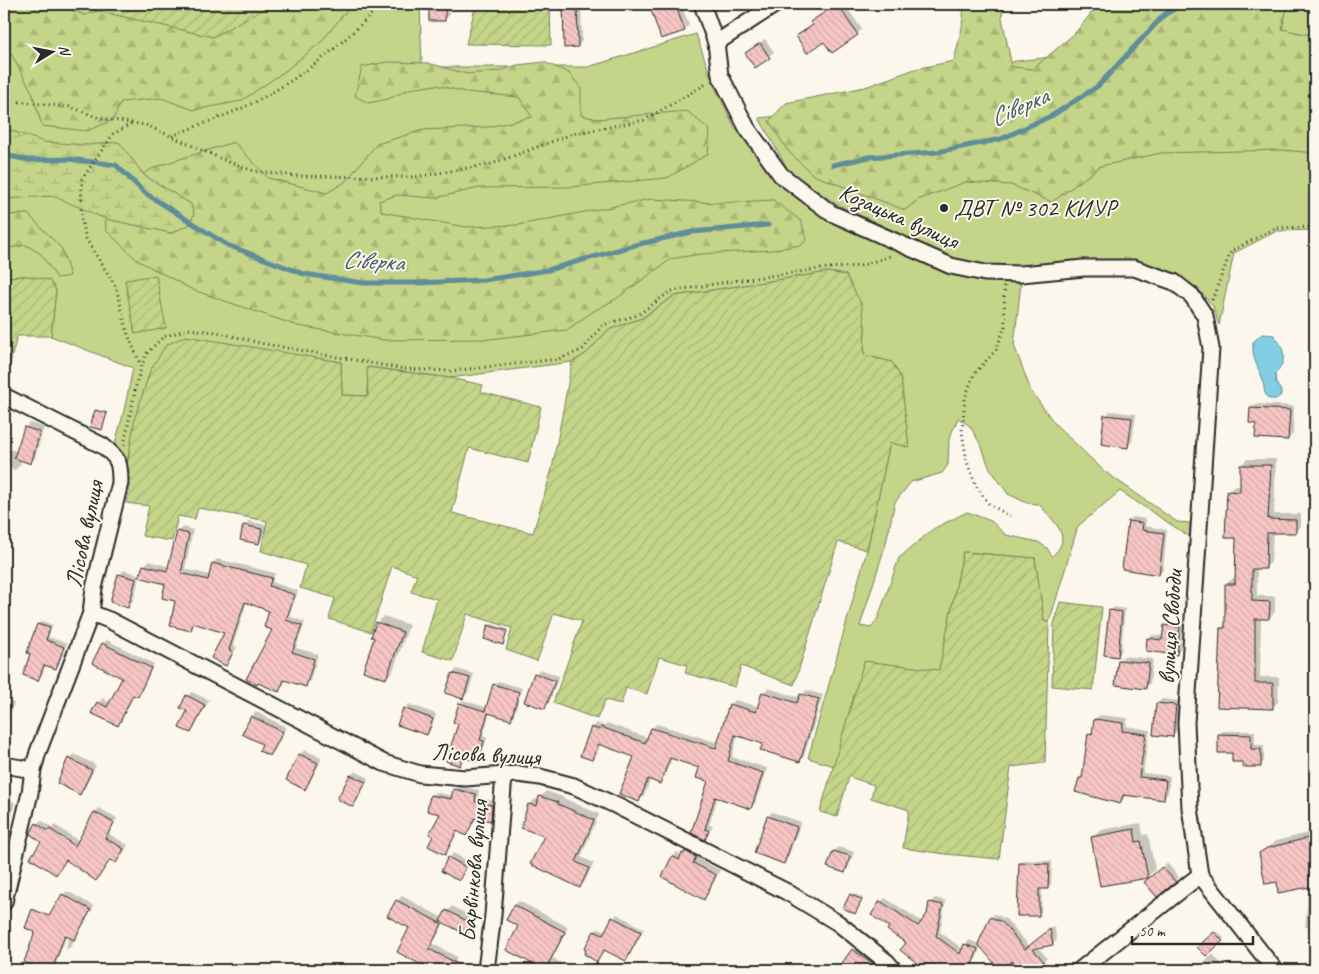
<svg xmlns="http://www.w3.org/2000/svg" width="1319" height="974" font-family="Caveat,sans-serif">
<defs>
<pattern id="forest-firs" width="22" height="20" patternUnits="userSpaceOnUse" patternTransform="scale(1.25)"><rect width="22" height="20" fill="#c4d488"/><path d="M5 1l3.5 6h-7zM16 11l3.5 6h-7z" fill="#a9b676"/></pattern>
<pattern id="wetland-marsh" width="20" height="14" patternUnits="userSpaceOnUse" patternTransform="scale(1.25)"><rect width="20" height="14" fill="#c4d488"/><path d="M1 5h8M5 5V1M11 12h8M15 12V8" fill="none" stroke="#a9b676"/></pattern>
<pattern id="garden-furrows" width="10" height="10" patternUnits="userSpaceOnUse" patternTransform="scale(1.25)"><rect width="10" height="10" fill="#c4d488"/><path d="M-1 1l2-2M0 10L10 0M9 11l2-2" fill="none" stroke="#a9b676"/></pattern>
<pattern id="building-back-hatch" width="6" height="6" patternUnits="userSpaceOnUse" patternTransform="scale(1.25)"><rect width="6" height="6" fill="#f7c6c4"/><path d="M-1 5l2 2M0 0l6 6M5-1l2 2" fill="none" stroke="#d4aaa9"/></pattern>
</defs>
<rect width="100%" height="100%" fill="#fbf7ec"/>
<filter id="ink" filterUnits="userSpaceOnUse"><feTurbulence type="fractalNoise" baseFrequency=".02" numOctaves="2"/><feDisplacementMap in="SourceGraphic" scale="10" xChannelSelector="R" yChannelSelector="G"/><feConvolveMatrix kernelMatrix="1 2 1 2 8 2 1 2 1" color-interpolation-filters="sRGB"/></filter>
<g filter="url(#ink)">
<g fill="#c4d488" stroke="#78805a" fill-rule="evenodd">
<path d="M 4,4 L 420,4 L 422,67 L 588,67 L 696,34 L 713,83 L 735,128 L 775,180 L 828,217 L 914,259 L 950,272 L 985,281 L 1021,283 L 1014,345 L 1031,391 L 1055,424 L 1104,471 L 1177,522 L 1190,523 L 1190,537 L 1120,491 L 1078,526 L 1049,623 L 1044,621 L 1035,558 L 963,552 L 939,671 L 864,662 L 834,766 L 808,758 L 867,550 L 890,442 L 909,447 L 892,362 L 864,355 L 865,325 L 846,275 L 828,272 L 674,296 L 642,318 L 608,330 L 587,353 L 572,362 L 450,378 L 368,367 L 368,396 L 342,395 L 341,362 L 302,356 L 129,451 L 125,478 L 125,459 L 115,443 L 123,415 L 133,368 L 51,336 L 56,290 L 27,276 L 4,277 ZM 958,418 L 970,426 L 982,447 L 989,467 L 1008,494 L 1027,503 L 1039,504 C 1053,521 1075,537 1052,556 L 1047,548 L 1038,542 L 1006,535 L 991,521 L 967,512 L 933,529 L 899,558 L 878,618 L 871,628 L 860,626 L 886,543 L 895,502 L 911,482 L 942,473 L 948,465 L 949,439 Z"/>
<path d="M 1107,4 L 1315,4 L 1315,230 L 1277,231 L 1234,253 L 1219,325 L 1213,306 L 1200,291 L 1176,274 L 1136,260 L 1084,260 L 1004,267 L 987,266 L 954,259 L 836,204 L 788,170 L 759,118 L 863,108 L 925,87 L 1016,61 L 1080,54 Z"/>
</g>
<g fill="url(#forest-firs)" stroke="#78805a">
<path d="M 4,4 L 69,4 L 71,10 L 85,15 L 109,7 L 174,4 L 349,4 L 347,10 L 321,42 L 285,71 L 241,101 L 194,110 L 161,98 L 121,102 L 113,120 L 87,131 L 42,126 L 32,92 L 9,50 L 4,49 Z"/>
<path d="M 964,4 L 1003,4 L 1002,18 L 1012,67 L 1033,69 L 1075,33 L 1099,4 L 1288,4 L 1282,29 L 1310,35 L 1315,31 L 1315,153 L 1281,150 L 1161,153 L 1101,166 L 1052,202 L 1011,185 L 965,182 L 918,200 L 905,210 L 813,175 L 788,151 L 769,121 L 786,103 L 865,87 L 915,69 L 954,61 L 962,28 Z"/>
<path d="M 387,62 L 428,63 L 467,74 L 499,71 L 517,65 L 544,62 L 569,73 L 581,88 L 581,115 L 597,119 L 687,111 L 710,130 L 708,154 L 667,178 L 570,187 L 479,188 L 435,198 L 397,195 L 379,201 L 382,212 L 466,227 L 518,225 L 651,199 L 717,203 L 773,200 L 801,221 L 807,240 L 801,245 L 772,250 L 700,254 L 671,259 L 616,299 L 592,312 L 567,330 L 489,339 L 384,340 L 298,326 L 193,290 L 137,260 L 106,230 L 104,194 L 158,166 L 234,142 L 268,178 L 327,193 L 345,182 L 377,144 L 423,130 L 489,127 L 532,117 L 519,97 L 465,92 L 436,85 L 410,89 L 388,99 L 368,103 L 355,96 L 362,67 Z"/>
<path d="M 28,214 L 62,249 L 70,276 L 57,278 L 41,254 L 26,245 L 4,249 L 4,215 Z"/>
</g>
<path fill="url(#wetland-marsh)" stroke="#78805a" d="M 4,128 L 44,142 L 88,145 L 119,142 L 144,175 L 191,204 L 194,213 L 191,224 L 171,233 L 106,219 L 53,196 L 4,199 Z"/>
<g fill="url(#garden-furrows)" stroke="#78805a">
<path d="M 67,4 L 272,4 L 213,37 Z"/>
<path d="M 476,4 L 549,4 L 550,7 L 551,45 L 466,44 Z"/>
<path d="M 828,272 L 846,275 L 861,303 L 865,325 L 864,355 L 892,362 L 901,378 L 909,447 L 890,443 L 867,550 L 838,542 L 794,685 L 741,666 L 735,687 L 685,673 L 687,665 L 659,657 L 647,694 L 626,688 L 621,704 L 605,700 L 597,719 L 553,703 L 582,621 L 554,613 L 537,661 L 506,650 L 512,628 L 467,614 L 453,661 L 422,652 L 437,599 L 411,592 L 417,575 L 392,566 L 371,632 L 329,619 L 335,598 L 300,588 L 306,565 L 261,551 L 267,521 L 198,508 L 195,519 L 178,516 L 172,541 L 142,536 L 149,506 L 126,503 L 131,480 L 125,478 L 135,417 L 150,371 L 166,345 L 186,336 L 341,362 L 342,395 L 368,396 L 367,367 L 450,378 L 483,385 L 481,392 L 541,407 L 528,463 L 469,448 L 452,513 L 533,533 L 552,469 L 572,362 L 587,353 L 608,330 L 642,318 L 674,296 Z"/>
<path d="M 156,275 L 166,328 L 135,334 L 125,280 Z"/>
<path d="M 27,276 L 49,280 L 56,290 L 51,336 L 17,336 L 4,387 L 4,277 Z"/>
<path d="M 963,552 L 1035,558 L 1044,621 L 1049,623 L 1045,763 L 1011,767 L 999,859 L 945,854 L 903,848 L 909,810 L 871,798 L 874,785 L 849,777 L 837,817 L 820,812 L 864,661 L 939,670 Z"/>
<path d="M 1060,602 L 1102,607 L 1093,690 L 1052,686 L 1054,624 Z"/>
</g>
<path fill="#82cee2" stroke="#5f8d99" d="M 1262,334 L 1274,335 C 1285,349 1288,360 1275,374 L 1276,383 L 1281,391 L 1281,395 L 1276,399 L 1269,399 C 1262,392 1265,385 1262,377 C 1256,363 1252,358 1253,342 Z"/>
<g fill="#0003">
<path d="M 430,4 L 449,4 L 449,15 L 445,20 L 430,20 Z"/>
<path d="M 564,4 L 581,4 L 582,41 L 578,46 L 565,46 Z"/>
<path d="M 655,4 L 681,4 L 689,25 L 684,30 L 651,8 Z"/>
<path d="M 836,4 L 844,4 L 862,29 L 857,34 L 825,40 L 797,37 L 813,24 L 812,22 L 817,17 Z"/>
<path d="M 765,39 L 774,52 L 756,66 L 746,53 Z"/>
<path d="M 1256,404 L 1294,406 L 1293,434 L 1288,439 L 1257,423 L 1251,408 Z"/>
<path d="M 1110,411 L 1136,414 L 1132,442 L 1127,446 L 1106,416 Z"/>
<path d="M 30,423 L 44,427 L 35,458 L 30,462 L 21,460 L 20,465 L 15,470 L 4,467 L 4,448 L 17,451 L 25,427 Z"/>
<path d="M 1247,459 L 1276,459 L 1274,514 L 1301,514 L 1301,526 L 1295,532 L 1273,532 L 1271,562 L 1265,568 L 1257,568 L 1257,596 L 1275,596 L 1275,612 L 1269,618 L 1261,618 L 1260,677 L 1279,677 L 1278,702 L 1272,708 L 1218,706 L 1221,629 L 1226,624 L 1226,584 L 1233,578 L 1236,578 L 1238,537 L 1228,492 L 1234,486 L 1241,486 L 1241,465 Z"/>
<path d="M 1133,517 L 1146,519 L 1145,526 L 1167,530 L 1163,570 L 1159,573 L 1123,568 L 1129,521 Z"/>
<path d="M 249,521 L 266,525 L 264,538 L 259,543 L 244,526 Z"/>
<path d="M 183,527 L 193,530 L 185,569 L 210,575 L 213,563 L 217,559 L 275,573 L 272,582 L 298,591 L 289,616 L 305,622 L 296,648 L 318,654 L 310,681 L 305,685 L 286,679 L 283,686 L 279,690 L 274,629 L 271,610 L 247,602 L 233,645 L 237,647 L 230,660 L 226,664 L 226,632 L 196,622 L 191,630 L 177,600 L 166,583 L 140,576 L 133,601 L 128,606 L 119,575 L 124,570 L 141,575 L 144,566 L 149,561 L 170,567 L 178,532 Z"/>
<path d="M 1114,607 L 1125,609 L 1121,652 L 1118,656 L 1110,611 Z"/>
<path d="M 384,616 L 409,625 L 393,671 L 386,678 L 377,623 Z"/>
<path d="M 42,621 L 53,625 L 48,637 L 67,643 L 59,664 L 56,668 L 46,664 L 42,675 L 38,679 L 31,653 L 31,644 L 38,624 Z"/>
<path d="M 1169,622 L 1183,624 L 1180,650 L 1176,654 L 1149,639 L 1152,635 L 1164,636 L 1165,626 Z"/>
<path d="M 491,624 L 508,629 L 502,643 L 489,626 Z"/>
<path d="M 107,640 L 154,664 L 141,692 L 137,695 L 134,694 L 121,721 L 117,725 L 93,713 L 102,698 L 110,703 L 123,678 L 103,644 Z"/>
<path d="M 1124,656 L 1153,659 L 1150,683 L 1145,688 L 1119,660 Z"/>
<path d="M 4,657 L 7,658 L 4,670 Z"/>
<path d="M 457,669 L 474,674 L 468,693 L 463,698 L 453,673 Z"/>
<path d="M 540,669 L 559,676 L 549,703 L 544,708 L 535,674 Z"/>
<path d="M 498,681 L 522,688 L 514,715 L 511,719 L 490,712 L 483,736 L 487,738 L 481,757 L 478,760 L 464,756 L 460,764 L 460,704 L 463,700 L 488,708 L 495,685 Z"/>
<path d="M 768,688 L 800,698 L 806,690 L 823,695 L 804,756 L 800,761 L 764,743 L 738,735 L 732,757 L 767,768 L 755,803 L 750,808 L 718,797 L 709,825 L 713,826 L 705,838 L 692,832 L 709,781 L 701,767 L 672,758 L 664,777 L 660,782 L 651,778 L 644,796 L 639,800 L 636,756 L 601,743 L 597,754 L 592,759 L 592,728 L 597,723 L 604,726 L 607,723 L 648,738 L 652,728 L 657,724 L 719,743 L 730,705 L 735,700 L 759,707 L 763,693 Z"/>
<path d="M 192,692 L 209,700 L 195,727 L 190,732 L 187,696 Z"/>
<path d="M 1162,699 L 1180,701 L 1177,731 L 1172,735 L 1157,704 Z"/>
<path d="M 4,700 L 14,703 L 4,731 Z"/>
<path d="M 409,704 L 436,714 L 431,729 L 426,734 L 404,709 Z"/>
<path d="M 256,712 L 286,727 L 275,750 L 270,755 L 252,716 Z"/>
<path d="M 1100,715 L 1128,718 L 1126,726 L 1150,730 L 1143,773 L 1170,776 L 1168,793 L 1163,798 L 1126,794 L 1124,798 L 1120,803 L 1080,778 L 1083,776 L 1089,734 L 1094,729 L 1095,719 Z"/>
<path d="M 1223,731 L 1255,731 L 1255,745 L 1264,745 L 1264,761 L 1260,766 L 1244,761 L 1233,751 L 1219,735 Z"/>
<path d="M 305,750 L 322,758 L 309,784 L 304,788 L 288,780 L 300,754 Z"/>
<path d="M 74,754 L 96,765 L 85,788 L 80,793 L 70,759 Z"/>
<path d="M 355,771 L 369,778 L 357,801 L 353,806 L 351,775 Z"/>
<path d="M 458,786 L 479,790 L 478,798 L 495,801 L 494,816 L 491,819 L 477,817 L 466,834 L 458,830 L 448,850 L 445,853 L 442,813 L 431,796 L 435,792 L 453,796 L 455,790 Z"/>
<path d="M 546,791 L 563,797 L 563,798 L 599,814 L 581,857 L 594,863 L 585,881 L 580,887 L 546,835 L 529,805 L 535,799 L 540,800 L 541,797 Z"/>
<path d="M 4,795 L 15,803 L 9,828 L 12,828 L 4,863 Z"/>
<path d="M 99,808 L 117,818 L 109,834 L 128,845 L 121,857 L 116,861 L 111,859 L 96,879 L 43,841 L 37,824 L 41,820 L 53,828 L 55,825 L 79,841 L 95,813 Z"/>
<path d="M 772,812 L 801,822 L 788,858 L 784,863 L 768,816 Z"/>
<path d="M 1141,823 L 1143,835 L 1148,834 L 1155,870 L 1147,877 L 1093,837 L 1100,830 Z"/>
<path d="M 1315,831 L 1315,874 L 1266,883 L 1261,853 L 1276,841 Z"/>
<path d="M 838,847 L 854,852 L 849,867 L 844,872 L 834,851 Z"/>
<path d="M 688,849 L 700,852 L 697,858 L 720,870 L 708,894 L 704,898 L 673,857 L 677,852 L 682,855 Z"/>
<path d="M 453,853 L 470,862 L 463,874 L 459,879 L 449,858 Z"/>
<path d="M 1024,860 L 1052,861 L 1051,885 L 1048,888 L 1042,888 L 1041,912 L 1038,915 L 1020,863 Z"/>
<path d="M 1167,863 L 1179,877 L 1175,881 L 1151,878 Z"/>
<path d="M 1312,890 L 1315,890 L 1315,928 L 1305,927 L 1308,894 Z"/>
<path d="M 67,891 L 94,906 L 72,945 L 68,949 L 66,949 L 73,918 L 63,895 Z"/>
<path d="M 853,893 L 863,898 L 856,910 L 851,895 Z"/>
<path d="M 402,896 L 443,918 L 452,906 L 476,919 L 467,933 L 444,922 L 433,944 L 457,957 L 450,970 L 434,970 L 398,952 L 411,927 L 397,901 Z"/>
<path d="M 885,898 L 923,922 L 928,914 L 930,903 L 935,898 L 946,901 L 940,932 L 963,949 L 969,940 L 979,944 L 991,917 L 995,914 L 1006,919 L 1030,947 L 1054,926 L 1057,940 L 1053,944 L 1038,947 L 1047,958 L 1033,970 L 1001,970 L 981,946 L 972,970 L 956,970 L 908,942 L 891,926 L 881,902 Z"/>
<path d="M 519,901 L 568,927 L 553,958 L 572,970 L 531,970 L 535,963 L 520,926 L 515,905 Z"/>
<path d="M 617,914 L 644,929 L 629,956 L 625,959 L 605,949 L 597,961 L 586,949 L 595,931 L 599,928 L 606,931 Z"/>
<path d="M 41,929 L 67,935 L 55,966 L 51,970 L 26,961 Z"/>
<path d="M 1217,931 L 1224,938 L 1206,954 L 1199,947 Z"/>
<path d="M 858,945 L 885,965 L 881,970 L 848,970 L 842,966 Z"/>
<path d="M 1213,954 L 1226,970 L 1196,970 Z"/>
</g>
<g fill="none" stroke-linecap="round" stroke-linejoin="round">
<g stroke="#5f8d99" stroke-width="5">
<path d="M 4,155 L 28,160 L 69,159 L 116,165 L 145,193 L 227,245 L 304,274 L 363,283 L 417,283 L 484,280 L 548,270 L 635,245 L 692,232 L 768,225"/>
<path d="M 833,165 L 869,157 L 937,152 L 1001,139 L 1053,115 L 1098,86 L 1164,15 L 1182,4"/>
</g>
</g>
<g fill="url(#building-back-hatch)" stroke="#2b2b2b">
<rect x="429" y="4" width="16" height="17"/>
<path d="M 563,4 L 577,4 L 578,47 L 564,48 Z"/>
<path d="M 660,4 L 675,4 L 685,31 L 661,39 L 650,7 Z"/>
<path d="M 837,4 L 858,35 L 832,53 L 824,42 L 807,53 L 796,36 L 813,25 L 810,22 Z"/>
<path d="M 760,43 L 770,58 L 755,68 L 745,53 Z"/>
<path d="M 1250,408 L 1290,410 L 1288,440 L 1255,438 L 1256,424 L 1249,423 Z"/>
<path d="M 95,410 L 107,413 L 102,430 L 90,427 Z"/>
<path d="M 1104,415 L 1132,418 L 1128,448 L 1101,444 Z"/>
<path d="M 24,427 L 40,432 L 31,464 L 14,458 Z"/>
<path d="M 1240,465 L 1271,465 L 1268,519 L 1296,520 L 1296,533 L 1267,533 L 1266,569 L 1252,569 L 1252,601 L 1270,602 L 1269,619 L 1255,619 L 1255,683 L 1273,683 L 1273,709 L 1217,707 L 1220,628 L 1225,628 L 1225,584 L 1235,584 L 1236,538 L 1225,538 L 1227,491 L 1240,492 Z"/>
<path d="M 1128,521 L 1143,523 L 1142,530 L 1164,533 L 1159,575 L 1122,569 Z"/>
<path d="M 243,525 L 262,529 L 259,544 L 240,540 Z"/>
<path d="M 177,531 L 189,534 L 181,573 L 208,580 L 212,563 L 272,578 L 269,586 L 295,595 L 286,620 L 302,626 L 292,652 L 314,659 L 306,687 L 284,680 L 279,692 L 258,683 L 257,685 L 246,679 L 272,630 L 264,627 L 269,611 L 245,602 L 229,650 L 233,652 L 226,666 L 211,658 L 224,633 L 193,623 L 191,631 L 170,626 L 175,601 L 162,598 L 165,584 L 139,577 L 143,565 L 167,571 Z"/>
<path d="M 118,574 L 136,579 L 128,608 L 110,602 Z"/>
<path d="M 1109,610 L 1122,612 L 1118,657 L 1104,655 Z"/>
<path d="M 376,622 L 403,632 L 386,679 L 363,671 L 374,638 L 371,637 Z"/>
<path d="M 37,624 L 50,628 L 46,640 L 64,647 L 56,669 L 44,665 L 38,681 L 23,675 L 30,654 L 27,653 L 30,643 Z"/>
<path d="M 488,625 L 507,631 L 503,645 L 484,639 Z"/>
<path d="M 1164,625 L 1180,627 L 1177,655 L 1146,651 L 1147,638 L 1162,640 Z"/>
<path d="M 102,643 L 151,668 L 138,697 L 133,695 L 118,726 L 91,713 L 97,702 L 107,707 L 122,678 L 92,663 Z"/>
<path d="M 1118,660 L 1149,663 L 1146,689 L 1115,685 Z"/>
<path d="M 452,673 L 470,678 L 463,699 L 445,693 Z"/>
<path d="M 534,673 L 555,681 L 545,709 L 524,702 Z"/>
<path d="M 493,684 L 519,692 L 511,720 L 488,713 L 480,740 L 484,741 L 478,762 L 462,757 L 460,766 L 446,761 L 458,724 L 453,722 L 459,703 L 485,711 Z"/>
<path d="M 762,692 L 797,703 L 800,694 L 819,699 L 800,762 L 760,750 L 763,744 L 735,735 L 728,761 L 763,773 L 751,809 L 715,797 L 705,829 L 709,831 L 705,840 L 691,833 L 708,781 L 696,778 L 699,768 L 670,758 L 660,784 L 648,779 L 639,802 L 619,794 L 634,757 L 598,744 L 592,760 L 580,756 L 591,727 L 600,730 L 601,727 L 645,743 L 651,728 L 716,748 L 729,704 L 756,712 Z"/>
<path d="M 186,695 L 205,705 L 191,733 L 179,728 L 187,711 L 180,708 Z"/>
<path d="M 1156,703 L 1176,705 L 1173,737 L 1153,735 Z"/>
<path d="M 403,708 L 433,719 L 427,735 L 397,725 Z"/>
<path d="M 251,716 L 283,732 L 270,756 L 259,751 L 262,744 L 242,734 Z"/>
<path d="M 1094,719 L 1123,723 L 1122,731 L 1146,734 L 1139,777 L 1166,780 L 1164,800 L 1123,795 L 1120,804 L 1075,792 L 1079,778 L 1082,778 L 1088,733 L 1092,734 Z"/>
<path d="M 1218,734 L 1251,735 L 1251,749 L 1261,749 L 1261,767 L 1243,767 L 1243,762 L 1232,762 L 1232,753 L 1218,753 Z"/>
<path d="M 299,754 L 318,763 L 305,790 L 286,780 Z"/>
<path d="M 68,758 L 92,770 L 80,795 L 57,783 Z"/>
<path d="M 350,775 L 366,782 L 353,807 L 337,799 Z"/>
<path d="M 453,789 L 476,794 L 475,802 L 492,805 L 491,821 L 475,818 L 466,836 L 457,831 L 445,855 L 428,846 L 433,836 L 429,834 L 440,814 L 427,811 L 430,795 L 451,799 Z"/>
<path d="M 539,796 L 558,802 L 558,804 L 594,820 L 576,862 L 589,868 L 580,888 L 530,864 L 544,836 L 521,828 L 528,804 L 537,806 Z"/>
<path d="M 94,812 L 114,823 L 105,838 L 124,849 L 116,863 L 110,860 L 96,881 L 66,860 L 56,875 L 30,858 L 41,842 L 30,834 L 36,823 L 48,831 L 50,829 L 75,846 Z"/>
<path d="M 767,816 L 797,827 L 784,864 L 754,853 Z"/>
<path d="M 1134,829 L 1136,842 L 1141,841 L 1148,878 L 1100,886 L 1091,837 Z"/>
<path d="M 1308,838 L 1315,838 L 1315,886 L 1278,893 L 1277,882 L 1265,884 L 1259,853 L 1267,848 Z"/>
<path d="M 685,851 L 696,857 L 693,863 L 716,875 L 704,900 L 662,877 L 672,856 L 679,860 L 682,853 L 684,854 Z"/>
<path d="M 833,851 L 850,856 L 845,873 L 827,867 Z"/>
<path d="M 448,857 L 466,867 L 459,881 L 441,871 Z"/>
<path d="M 1019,863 L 1049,864 L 1048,889 L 1039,889 L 1039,916 L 1017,916 Z"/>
<path d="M 1162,867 L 1176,882 L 1157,897 L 1144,882 Z"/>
<path d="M 62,894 L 91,910 L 74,940 L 65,935 L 52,970 L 45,970 L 24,962 L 35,932 L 25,928 L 32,909 L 49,916 Z"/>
<path d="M 850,894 L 862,900 L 855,914 L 843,908 Z"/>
<path d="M 396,900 L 442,924 L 429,949 L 470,970 L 431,970 L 397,952 L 409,928 L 387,916 Z"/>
<path d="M 880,901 L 918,926 L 927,914 L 929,902 L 943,905 L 936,936 L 960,954 L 964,944 L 978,949 L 970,970 L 954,970 L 923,964 L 921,966 L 900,950 L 906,943 L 887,930 L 889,927 L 871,915 Z"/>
<path d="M 514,905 L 565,932 L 545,970 L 530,970 L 533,964 L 506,950 L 518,926 L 506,920 Z"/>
<path d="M 446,910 L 473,924 L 467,935 L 440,921 Z"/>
<path d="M 612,917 L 641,932 L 626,961 L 604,950 L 597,962 L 584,954 L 586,950 L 584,949 L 594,931 L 603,935 Z"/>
<path d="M 990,917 L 1002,922 L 1025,949 L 1050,929 L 1053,945 L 1033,949 L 1044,962 L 1035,970 L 1020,970 L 1012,961 L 1000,970 L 978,944 Z"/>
<path d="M 1214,932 L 1223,941 L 1206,956 L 1197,947 Z"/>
<path d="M 852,949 L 882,970 L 837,970 Z"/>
</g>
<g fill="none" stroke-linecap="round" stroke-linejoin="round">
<defs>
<g id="minor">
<path d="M 702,4 L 716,43 L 720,75 L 747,128 L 781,175 L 831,213 L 951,266 L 985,273 L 1021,274 L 1084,268 L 1134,268 L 1174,282 L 1192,296 L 1205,316 L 1211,348 L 1186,723 L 1190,808 L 1200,875 L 1275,970"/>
<path d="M 716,43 L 776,4"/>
<path d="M 4,396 L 103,446 C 119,459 120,462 120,483 L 94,588 L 91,613 L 38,752 L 33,770 L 30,793 L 4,902"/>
<path d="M 91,613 L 109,620 L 384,763 L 420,774 L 465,778 L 518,774 L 540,777 L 574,786 L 617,806 L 787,892 L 838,923 L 887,962 L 894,970"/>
<path d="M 4,765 L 33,770"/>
<path d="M 486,970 L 493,915 L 504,775"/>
<path d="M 1080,970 L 1200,875"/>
</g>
</defs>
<use href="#minor" stroke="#2b2b2b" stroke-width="19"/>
<g stroke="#2b2b2b" stroke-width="3" stroke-dasharray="1 4" stroke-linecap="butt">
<path d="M 4,100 L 71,107 L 99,118 L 146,125 L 224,160 L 254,171 L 295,176 L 415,177 L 492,164 L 572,134 L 644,120 L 708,83"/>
<path d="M 131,124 L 113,134 L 82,179 L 81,217 L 86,239 L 116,287 L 128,335 L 141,366"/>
<path d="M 172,136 C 198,125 226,116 251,104 C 301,78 343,45 381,4"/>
<path d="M 1004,286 L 1005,326 L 996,350 L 974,374 L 965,398 L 962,432 L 967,462 L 976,486 L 989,504 L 1010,516"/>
<path d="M 1212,300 L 1231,251 L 1276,228 L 1315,227"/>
<path d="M 124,445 L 137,381 L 146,354 L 163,337 L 188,329 L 216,332 L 260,343 L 404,369 L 450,371 L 559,359 L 582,350 L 603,325 L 638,315 L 671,291 L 733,281 L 827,268 L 860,266 L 890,256"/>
</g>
<use href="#minor" stroke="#fbf7ec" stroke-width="15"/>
</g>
</g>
<circle fill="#2b2b2b" stroke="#fbf7ec" stroke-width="2" cx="944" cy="208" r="5"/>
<g text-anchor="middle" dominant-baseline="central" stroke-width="4" stroke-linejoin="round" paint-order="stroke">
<g font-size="24" fill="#2b2b2b" stroke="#fbf7ec" text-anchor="start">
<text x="954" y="208">ДВТ № 302 КИУР</text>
</g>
<g font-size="24" fill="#2b2b2b" stroke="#fbf7ec">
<text transform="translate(899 216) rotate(24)">Козацька вулиця</text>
<text transform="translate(84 534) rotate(-78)">Лісова вулиця</text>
<text transform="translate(1170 627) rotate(-86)">вулиця Свободи</text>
<text transform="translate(486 754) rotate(3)">Лісова вулиця</text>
<text transform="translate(473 871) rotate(-85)">Барвінкова вулиця</text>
</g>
<g font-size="25" font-style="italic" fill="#455c62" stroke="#fbf7ec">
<text transform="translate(1019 107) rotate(-24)">Сіверка</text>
<text transform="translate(373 261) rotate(3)">Сіверка</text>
</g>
</g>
<rect width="1319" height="974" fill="none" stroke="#fbf7ec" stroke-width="20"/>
<rect x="10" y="10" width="1299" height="954" fill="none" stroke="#2b2b2b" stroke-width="2" filter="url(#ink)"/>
<g transform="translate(52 52) rotate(80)" stroke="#fbf7ec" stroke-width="4" paint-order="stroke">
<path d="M0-4L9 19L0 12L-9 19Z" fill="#2b2b2b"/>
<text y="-8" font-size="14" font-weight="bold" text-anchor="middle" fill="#2b2b2b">N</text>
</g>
<path d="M1132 936v8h121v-8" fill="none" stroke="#2b2b2b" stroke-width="2.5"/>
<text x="1139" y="936" font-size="15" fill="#2b2b2b" stroke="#fbf7ec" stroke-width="4" paint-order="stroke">50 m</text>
</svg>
